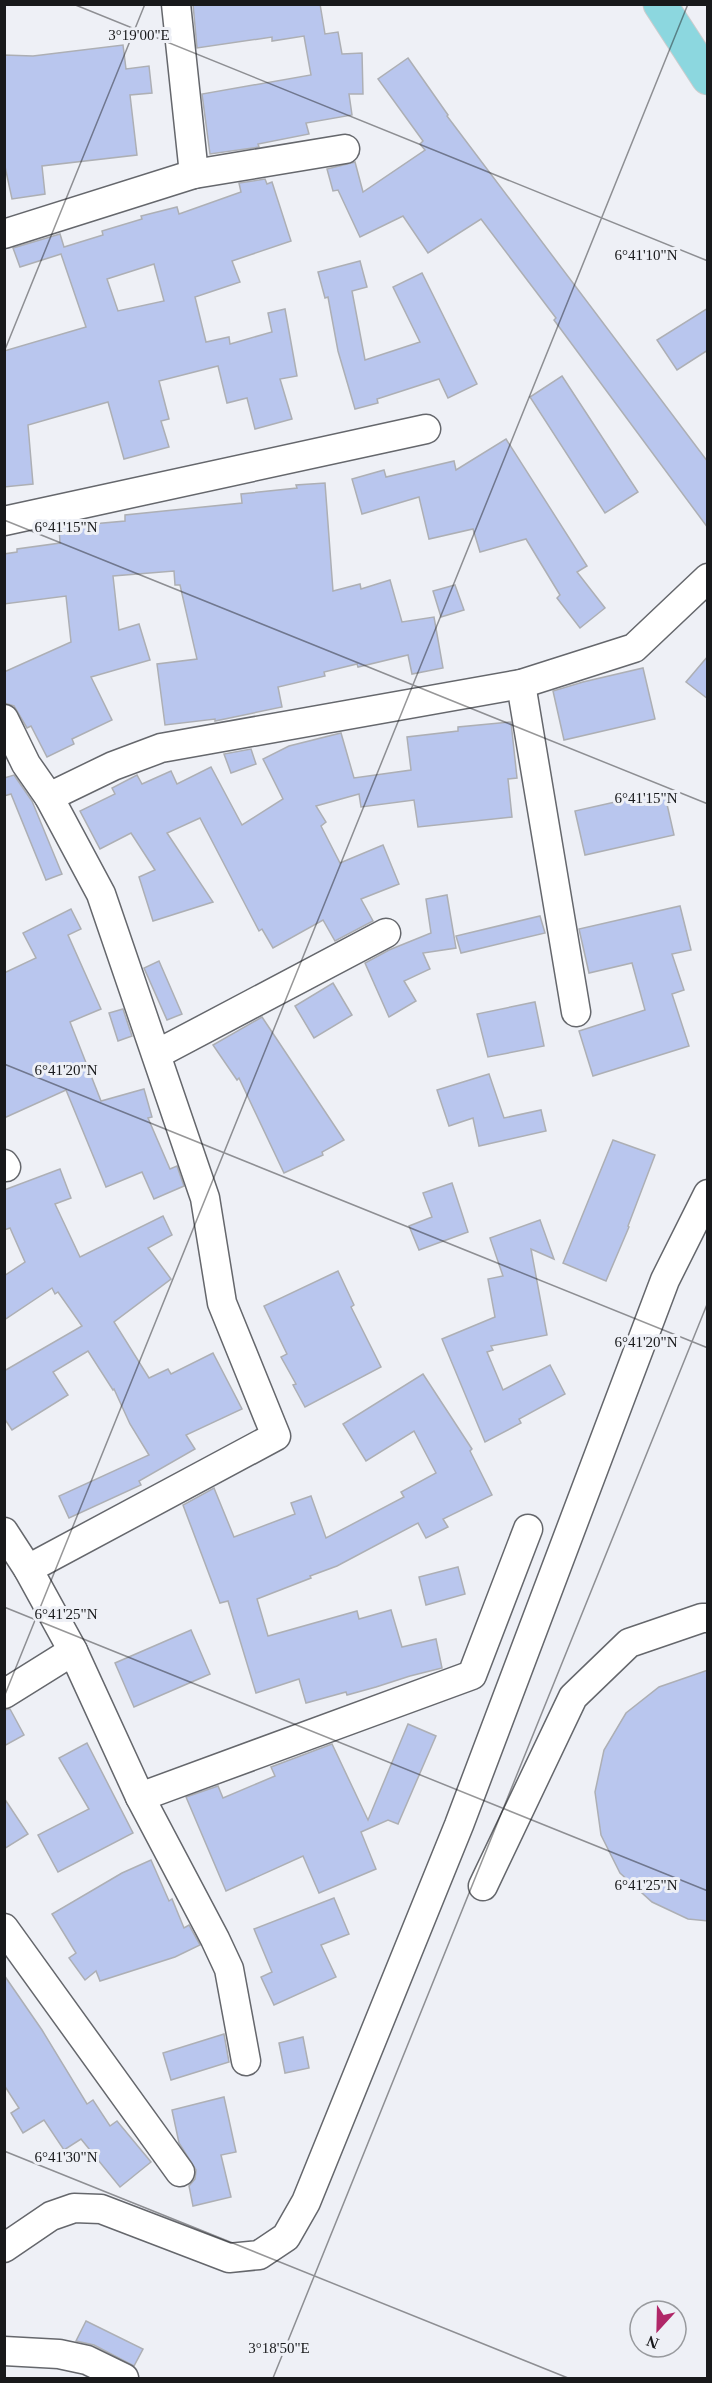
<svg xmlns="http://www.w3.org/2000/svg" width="712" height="2383" font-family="Georgia,serif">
<rect width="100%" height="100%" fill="#eef0f6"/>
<g fill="#b9c6ee" stroke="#adafb4" stroke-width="1.5" fill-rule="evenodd">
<path d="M 193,4 L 320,4 L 325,34 L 338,32 L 342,54 L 362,53 L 363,94 L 349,94 L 352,115 L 306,123 L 309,134 L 258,144 L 259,147 L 210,154 L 202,94 L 311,75 L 304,36 L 272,41 L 272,37 L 197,48 Z"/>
<path d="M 123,45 L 126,69 L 149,66 L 152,93 L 130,95 L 137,155 L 42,166 L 45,194 L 12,199 L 4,162 L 4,55 L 33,56 Z"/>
<path d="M 408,58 L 448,115 L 447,116 L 708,462 L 708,528 L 554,320 L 556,318 L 481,219 L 428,253 L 403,216 L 360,237 L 338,190 L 333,191 L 327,169 L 355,162 L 363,192 L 425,150 L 420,144 L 423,141 L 378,79 Z"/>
<path d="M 265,179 L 267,184 L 272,182 L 291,241 L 232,261 L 240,282 L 195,297 L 206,342 L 229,337 L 230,344 L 272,332 L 268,313 L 285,309 L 297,376 L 280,379 L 292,419 L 255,429 L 247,398 L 227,403 L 218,366 L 159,381 L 169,419 L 161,421 L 169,447 L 124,459 L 108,402 L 28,425 L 33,484 L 4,487 L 4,351 L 86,327 L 61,254 L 20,267 L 13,248 L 60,234 L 64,247 L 103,235 L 102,231 L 142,219 L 141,216 L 177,207 L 179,214 L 241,192 L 239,183 ZM 154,264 L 164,301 L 118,311 L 107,279 Z"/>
<path d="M 360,261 L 367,287 L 352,291 L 365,360 L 420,342 L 393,287 L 422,273 L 477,384 L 448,398 L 439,379 L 377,399 L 378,403 L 355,409 L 338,351 L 328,297 L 325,298 L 318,272 Z"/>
<path d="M 708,308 L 708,350 L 677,370 L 657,340 Z"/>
<path d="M 562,376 L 638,492 L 605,513 L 530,397 Z"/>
<path d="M 506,439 L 587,566 L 577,572 L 605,608 L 580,628 L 557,598 L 560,595 L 526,539 L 480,552 L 473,529 L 429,539 L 419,497 L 362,514 L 352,479 L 384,470 L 386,477 L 454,461 L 456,470 Z"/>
<path d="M 325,483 L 333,591 L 360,584 L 361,589 L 390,580 L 402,622 L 434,617 L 443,668 L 412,674 L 408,655 L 358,667 L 357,664 L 324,672 L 325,676 L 278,687 L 282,707 L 215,721 L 215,719 L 165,725 L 157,664 L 197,659 L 180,585 L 175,585 L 174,571 L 113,576 L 119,630 L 139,624 L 150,660 L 91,677 L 112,720 L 72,739 L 74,744 L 47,757 L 31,726 L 27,728 L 14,706 L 4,703 L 4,672 L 71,642 L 66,596 L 4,604 L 4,554 L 17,552 L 17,549 L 60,543 L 59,527 L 125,521 L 125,515 L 242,503 L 241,494 L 297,488 L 296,485 Z"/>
<path d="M 455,585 L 464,610 L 441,617 L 433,591 Z"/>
<path d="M 708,656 L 708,699 L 686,682 Z"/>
<path d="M 643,668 L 655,719 L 564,740 L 553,691 L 583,682 Z"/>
<path d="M 511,722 L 517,778 L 508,779 L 512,817 L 418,827 L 414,800 L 361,807 L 359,794 L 316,806 L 326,822 L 321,826 L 340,863 L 383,845 L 399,884 L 361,899 L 373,921 L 335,941 L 323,920 L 273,948 L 262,929 L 259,931 L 200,818 L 167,833 L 213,902 L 153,921 L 139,877 L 155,870 L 131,833 L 100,849 L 80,811 L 115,794 L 112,788 L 137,775 L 142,784 L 171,771 L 177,784 L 211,767 L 242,825 L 283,799 L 263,759 L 289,746 L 341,733 L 354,778 L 411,770 L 407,737 L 458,731 L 458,727 Z"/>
<path d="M 251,749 L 256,764 L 231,773 L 224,754 Z"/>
<path d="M 14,775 L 32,801 L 62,874 L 46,880 L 11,794 L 4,796 L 4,778 Z"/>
<path d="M 664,791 L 674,835 L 585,855 L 575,811 Z"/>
<path d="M 447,895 L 456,948 L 423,953 L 430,969 L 404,981 L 416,1001 L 389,1017 L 365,963 L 389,950 L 431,933 L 426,899 Z"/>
<path d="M 680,906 L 691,950 L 672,954 L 684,990 L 672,994 L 689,1046 L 593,1076 L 579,1031 L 645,1010 L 632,963 L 589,973 L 579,929 Z"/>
<path d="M 71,909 L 81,929 L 68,935 L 101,1009 L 70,1022 L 101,1101 L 144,1089 L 152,1117 L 148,1118 L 170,1169 L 177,1166 L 184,1186 L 154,1199 L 142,1172 L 106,1187 L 66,1090 L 4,1118 L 4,973 L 36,958 L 23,933 Z"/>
<path d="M 540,916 L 545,933 L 461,953 L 456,936 Z"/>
<path d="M 159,961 L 182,1014 L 167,1020 L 144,968 Z"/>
<path d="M 333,983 L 352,1015 L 314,1038 L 295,1006 Z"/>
<path d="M 535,1002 L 544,1046 L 488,1057 L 477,1014 Z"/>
<path d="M 123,1009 L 132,1036 L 118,1041 L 109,1013 Z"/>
<path d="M 262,1017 L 344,1140 L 322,1152 L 323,1155 L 284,1173 L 239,1078 L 237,1080 L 213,1045 Z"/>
<path d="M 489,1074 L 504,1118 L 541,1110 L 546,1131 L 479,1146 L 473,1118 L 449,1126 L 437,1090 Z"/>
<path d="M 613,1140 L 655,1155 L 628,1226 L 629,1227 L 606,1281 L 563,1263 Z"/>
<path d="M 60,1169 L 71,1198 L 55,1204 L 80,1257 L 163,1216 L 172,1235 L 148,1248 L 171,1279 L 114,1322 L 149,1378 L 168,1369 L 171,1374 L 213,1353 L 242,1409 L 186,1435 L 195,1449 L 139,1481 L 141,1485 L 69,1518 L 59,1496 L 149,1455 L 130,1424 L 114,1389 L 113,1390 L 88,1351 L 53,1372 L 68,1395 L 12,1430 L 4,1418 L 4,1371 L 82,1326 L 58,1292 L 55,1294 L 52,1288 L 4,1320 L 4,1276 L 25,1262 L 10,1228 L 4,1230 L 4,1190 Z"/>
<path d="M 452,1183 L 468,1232 L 419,1250 L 409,1226 L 432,1217 L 423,1193 Z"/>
<path d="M 540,1220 L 554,1259 L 531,1249 L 547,1335 L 491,1346 L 493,1350 L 487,1352 L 503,1390 L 550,1365 L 565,1394 L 519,1419 L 521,1423 L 485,1442 L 442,1339 L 495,1317 L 488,1279 L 503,1276 L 490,1238 Z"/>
<path d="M 338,1271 L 354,1305 L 351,1307 L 381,1367 L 305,1407 L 293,1385 L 296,1384 L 281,1357 L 287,1354 L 264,1306 Z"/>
<path d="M 423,1374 L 472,1449 L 470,1451 L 492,1495 L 443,1519 L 448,1527 L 426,1538 L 418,1523 L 337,1566 L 310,1576 L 311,1578 L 257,1599 L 268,1636 L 357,1611 L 359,1619 L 391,1610 L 402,1647 L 436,1639 L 442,1668 L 410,1676 L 376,1687 L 347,1695 L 346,1692 L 306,1703 L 299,1679 L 256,1693 L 228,1601 L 220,1603 L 183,1505 L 214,1488 L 234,1537 L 295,1514 L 291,1503 L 311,1496 L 326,1538 L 404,1497 L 401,1492 L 436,1473 L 414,1431 L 366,1461 L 343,1424 Z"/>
<path d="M 458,1567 L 465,1594 L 426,1605 L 419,1577 Z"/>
<path d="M 191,1630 L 210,1674 L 134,1707 L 115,1663 Z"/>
<path d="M 708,1670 L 708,1921 L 688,1919 L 652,1902 L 620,1873 L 601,1835 L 595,1792 L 604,1750 L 626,1713 L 659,1687 Z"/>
<path d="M 10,1709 L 24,1735 L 4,1746 L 4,1710 Z"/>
<path d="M 408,1724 L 436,1736 L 398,1824 L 388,1820 L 361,1832 L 376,1869 L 319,1893 L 303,1856 L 226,1891 L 186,1797 L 218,1786 L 223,1798 L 275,1776 L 271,1767 L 332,1744 L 368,1820 Z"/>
<path d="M 87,1743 L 133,1833 L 58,1872 L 38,1835 L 89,1809 L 59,1758 Z"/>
<path d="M 4,1798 L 28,1834 L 4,1849 Z"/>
<path d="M 151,1860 L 169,1901 L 172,1899 L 184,1928 L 189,1925 L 200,1945 L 175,1957 L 100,1981 L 96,1971 L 85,1980 L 69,1958 L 76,1953 L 52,1914 L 122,1873 Z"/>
<path d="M 334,1898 L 349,1934 L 321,1945 L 336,1977 L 274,2005 L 261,1977 L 272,1972 L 254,1929 Z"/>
<path d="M 4,1975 L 42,2030 L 87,2104 L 93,2100 L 110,2126 L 117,2121 L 151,2162 L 120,2187 L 81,2139 L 64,2150 L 44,2120 L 23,2133 L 11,2113 L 19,2108 L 4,2085 Z"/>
<path d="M 224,2034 L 229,2062 L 171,2080 L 163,2053 Z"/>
<path d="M 303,2037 L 309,2068 L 285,2073 L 279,2043 Z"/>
<path d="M 224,2097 L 236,2152 L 221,2155 L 231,2197 L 193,2206 L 189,2186 L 195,2179 L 196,2170 L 179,2143 L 172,2110 Z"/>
<path d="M 86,2321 L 143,2349 L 134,2366 L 94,2345 L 76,2341 Z"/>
</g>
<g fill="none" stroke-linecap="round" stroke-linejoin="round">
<defs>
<g id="minor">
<path d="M 176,4 L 194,174"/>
<path d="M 4,234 L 194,174 L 345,149"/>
<path d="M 4,521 L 426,429"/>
<path d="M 521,684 L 576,1012"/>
<path d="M 4,719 L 26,764 L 49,797 L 101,894 L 205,1198 L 222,1303 L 276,1436 L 28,1569"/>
<path d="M 49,797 L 113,766 L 161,748 L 521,684 L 634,648 L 708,578"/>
<path d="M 157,1054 L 386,933"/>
<path d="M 4,1164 L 6,1167"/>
<path d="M 4,1532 L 28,1569 L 73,1651 L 140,1797 L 215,1939 L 229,1969 L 246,2061"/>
<path d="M 4,1694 L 73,1651"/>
<path d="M 140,1797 L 472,1675 L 528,1529"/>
<path d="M 483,1886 L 573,1697 L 629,1643 L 702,1618 L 708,1618"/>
<path d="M 4,1928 L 180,2172"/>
<path d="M 4,2248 L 51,2216 L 74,2208 L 101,2209 L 229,2258 L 259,2255 L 286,2237 L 306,2202 L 459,1825 L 665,1280 L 708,1194"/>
<path d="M 4,2351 L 59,2354 L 87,2360 L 124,2378"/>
</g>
<path id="major" d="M 660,4 L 708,78"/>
</defs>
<use href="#minor" stroke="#65676c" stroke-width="31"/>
<use href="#major" stroke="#cccccd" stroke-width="35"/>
<use href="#minor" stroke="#fff" stroke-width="28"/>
<use href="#major" stroke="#8cd7df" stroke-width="33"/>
</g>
<path fill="none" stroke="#18191b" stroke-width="1.5" stroke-opacity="0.45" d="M 73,4 L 708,261M 4,352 L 145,4M 4,520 L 708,804M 4,1064 L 708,1348M 4,1607 L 708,1891M 4,1697 L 688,4M 4,2151 L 568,2378M 273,2378 L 708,1302"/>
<g font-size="15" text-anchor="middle" fill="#18191b" stroke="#eef0f6" stroke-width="6" stroke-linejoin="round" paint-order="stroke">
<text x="139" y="40">3°19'00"E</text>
<text x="646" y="260">6°41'10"N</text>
<text x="66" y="532">6°41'15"N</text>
<text x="646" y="803">6°41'15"N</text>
<text x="66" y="1075">6°41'20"N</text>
<text x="646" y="1347">6°41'20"N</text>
<text x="66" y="1619">6°41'25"N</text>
<text x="646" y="1890">6°41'25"N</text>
<text x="66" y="2162">6°41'30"N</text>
<text x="279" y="2353">3°18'50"E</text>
</g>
<rect width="712" height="2383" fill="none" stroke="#18191b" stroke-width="12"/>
<g transform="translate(658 2329) rotate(202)"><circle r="28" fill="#eef0f6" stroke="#989a9e" stroke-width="1.5"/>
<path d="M0-4.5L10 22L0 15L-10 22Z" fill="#b02768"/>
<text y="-9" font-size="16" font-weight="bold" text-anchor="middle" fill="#18191b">N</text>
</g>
</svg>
